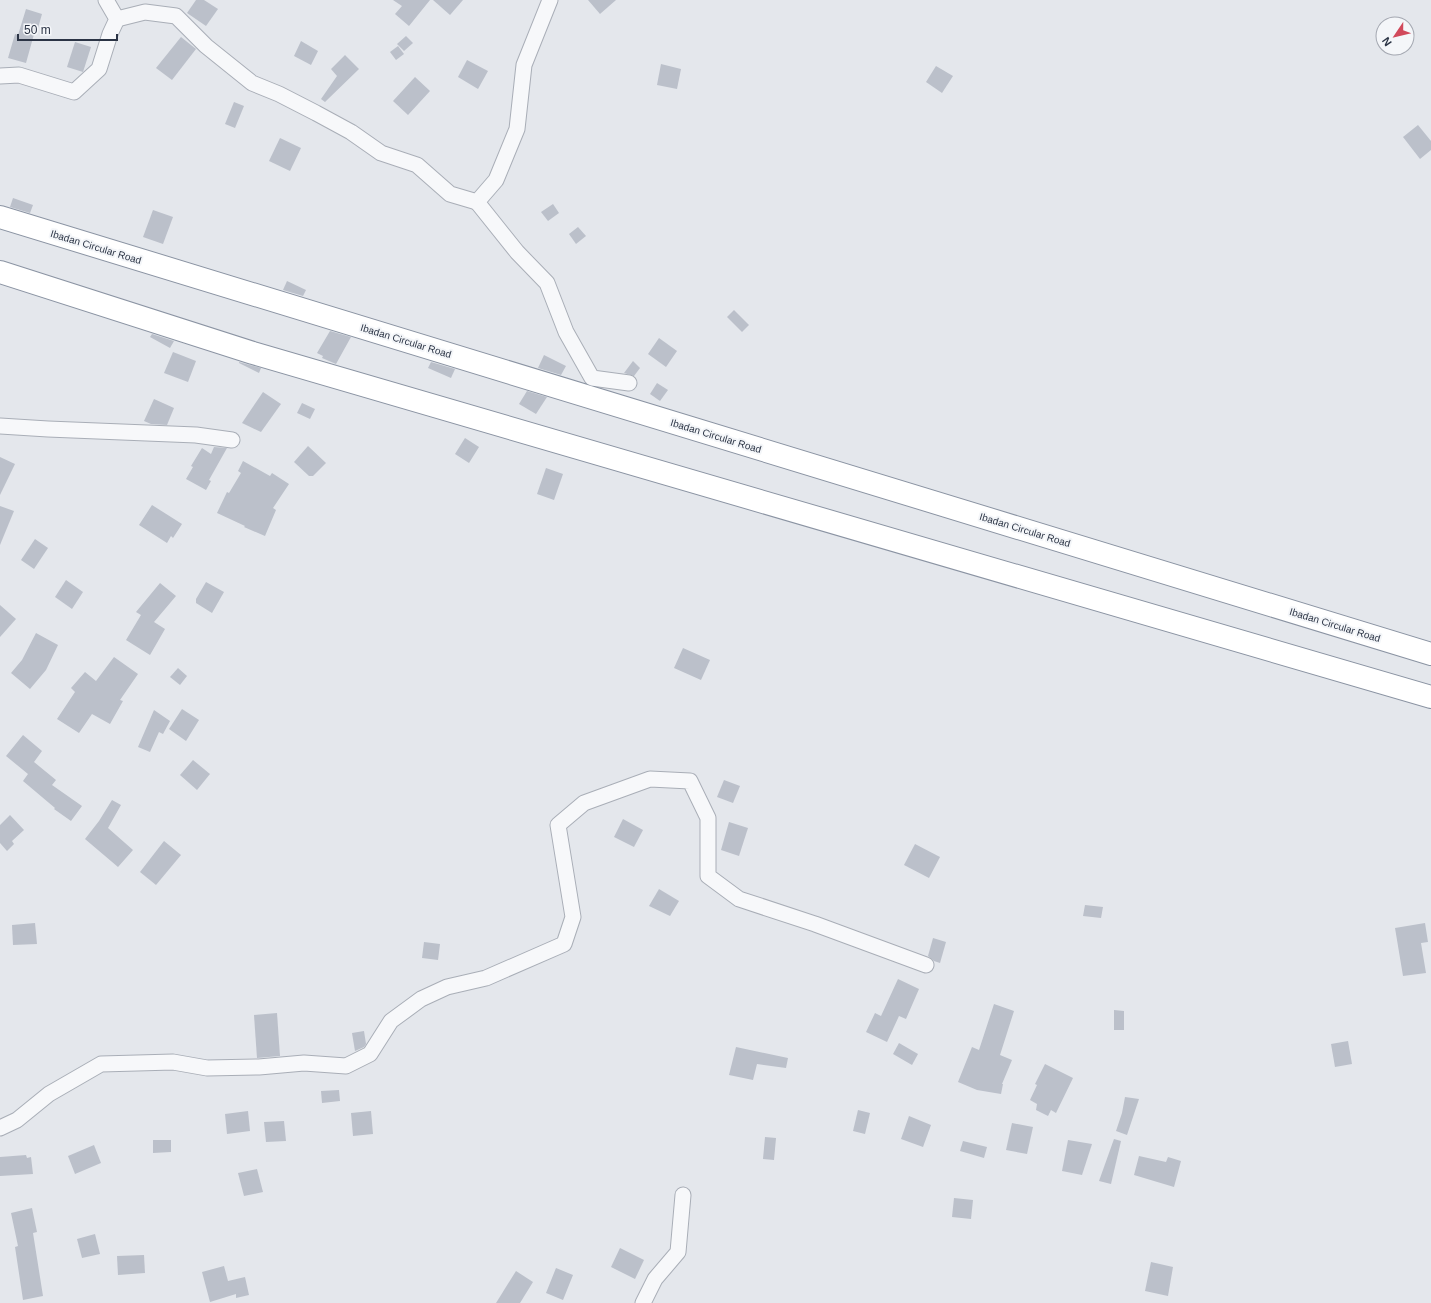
<svg xmlns="http://www.w3.org/2000/svg" width="1431" height="1303" font-family="Arial,sans-serif">
<rect width="100%" height="100%" fill="#e4e7ec"/>
<g fill="#bbc0ca">
<path d="M 196,0 L 204,0 L 218,9 L 206,26 L 187,13 Z"/>
<path d="M 393,0 L 430,0 L 409,26 L 395,14 L 402,6 Z"/>
<path d="M 433,0 L 463,0 L 450,15 Z"/>
<path d="M 588,0 L 616,0 L 600,14 Z"/>
<path d="M 26,9 L 42,14 L 38,28 L 36,27 L 26,63 L 8,58 L 15,34 L 18,35 Z"/>
<path d="M 406,36 L 413,43 L 404,51 L 397,44 Z"/>
<path d="M 181,37 L 196,49 L 172,80 L 156,68 Z"/>
<path d="M 301,41 L 318,51 L 311,65 L 294,56 Z"/>
<path d="M 75,42 L 91,47 L 83,72 L 67,67 Z"/>
<path d="M 398,46 L 404,54 L 396,60 L 390,52 Z"/>
<path d="M 345,55 L 359,69 L 325,102 L 321,99 L 337,76 L 331,69 Z"/>
<path d="M 467,60 L 488,71 L 478,89 L 458,77 Z"/>
<path d="M 661,64 L 681,69 L 677,89 L 657,85 Z"/>
<path d="M 936,66 L 953,76 L 942,93 L 926,82 Z"/>
<path d="M 415,77 L 430,91 L 408,115 L 393,101 Z"/>
<path d="M 234,102 L 244,106 L 235,128 L 225,124 Z"/>
<path d="M 1418,125 L 1431,141 L 1431,150 L 1420,159 L 1403,137 Z"/>
<path d="M 280,138 L 301,148 L 290,171 L 269,161 Z"/>
<path d="M 13,198 L 33,205 L 30,213 L 10,207 Z"/>
<path d="M 553,204 L 559,213 L 548,221 L 541,212 Z"/>
<path d="M 153,210 L 173,217 L 163,244 L 143,237 Z"/>
<path d="M 578,227 L 586,236 L 576,244 L 569,234 Z"/>
<path d="M 287,281 L 306,290 L 303,296 L 283,290 Z"/>
<path d="M 734,310 L 749,325 L 742,332 L 727,317 Z"/>
<path d="M 330,331 L 351,337 L 336,364 L 322,358 L 323,356 L 317,353 Z"/>
<path d="M 152,334 L 174,341 L 170,348 L 150,337 Z"/>
<path d="M 659,338 L 677,351 L 666,367 L 648,354 Z"/>
<path d="M 173,352 L 196,361 L 188,382 L 164,373 Z"/>
<path d="M 544,355 L 566,366 L 561,375 L 538,368 Z"/>
<path d="M 633,361 L 640,368 L 634,376 L 624,373 Z"/>
<path d="M 239,362 L 261,368 L 259,373 L 239,363 Z"/>
<path d="M 431,362 L 455,369 L 451,378 L 428,368 Z"/>
<path d="M 657,383 L 668,390 L 660,401 L 650,394 Z"/>
<path d="M 527,391 L 547,397 L 536,414 L 519,404 Z"/>
<path d="M 263,392 L 281,404 L 261,432 L 242,423 Z"/>
<path d="M 154,399 L 174,408 L 167,425 L 151,424 L 144,421 Z"/>
<path d="M 302,403 L 315,409 L 310,419 L 297,413 Z"/>
<path d="M 465,438 L 479,447 L 469,463 L 455,454 Z"/>
<path d="M 308,446 L 326,463 L 313,476 L 309,476 L 294,462 Z"/>
<path d="M 214,447 L 227,448 L 209,480 L 211,481 L 206,490 L 186,479 L 193,467 L 191,466 L 202,448 L 211,454 Z"/>
<path d="M 0,457 L 15,464 L 0,495 Z"/>
<path d="M 243,461 L 270,476 L 272,473 L 289,484 L 273,508 L 276,510 L 265,536 L 244,527 L 245,526 L 217,513 L 227,492 L 229,493 L 241,473 L 238,471 Z"/>
<path d="M 546,468 L 563,474 L 554,500 L 537,494 Z"/>
<path d="M 152,505 L 182,524 L 173,538 L 171,536 L 167,543 L 139,525 Z"/>
<path d="M 0,506 L 14,511 L 0,545 Z"/>
<path d="M 35,539 L 48,548 L 34,569 L 21,560 Z"/>
<path d="M 66,580 L 83,592 L 72,609 L 55,597 Z"/>
<path d="M 206,582 L 224,592 L 212,613 L 196,603 L 196,599 Z"/>
<path d="M 160,583 L 176,596 L 154,622 L 165,629 L 150,655 L 126,640 L 141,615 L 136,612 Z"/>
<path d="M 0,605 L 16,619 L 0,637 Z"/>
<path d="M 36,633 L 58,645 L 46,670 L 30,689 L 11,673 L 22,660 Z"/>
<path d="M 683,648 L 710,660 L 701,680 L 674,668 Z"/>
<path d="M 114,657 L 138,674 L 120,700 L 123,701 L 110,724 L 92,714 L 79,733 L 57,719 L 75,692 L 71,688 L 85,672 L 96,681 Z"/>
<path d="M 178,668 L 187,676 L 180,685 L 170,677 Z"/>
<path d="M 182,709 L 199,720 L 186,741 L 169,729 Z"/>
<path d="M 154,710 L 170,721 L 163,734 L 159,732 L 150,752 L 138,747 Z"/>
<path d="M 23,735 L 42,751 L 34,762 L 56,780 L 52,785 L 82,806 L 71,821 L 54,809 L 55,808 L 23,781 L 28,774 L 6,756 Z"/>
<path d="M 193,760 L 210,774 L 197,790 L 180,775 Z"/>
<path d="M 724,780 L 740,786 L 733,803 L 717,797 Z"/>
<path d="M 112,800 L 121,805 L 108,828 L 133,850 L 118,867 L 85,839 L 99,821 Z"/>
<path d="M 10,815 L 24,830 L 12,841 L 14,844 L 7,851 L 0,843 L 0,825 Z"/>
<path d="M 623,819 L 643,830 L 634,847 L 614,837 Z"/>
<path d="M 729,822 L 748,828 L 739,856 L 721,850 Z"/>
<path d="M 164,841 L 181,855 L 156,885 L 140,872 Z"/>
<path d="M 915,844 L 940,857 L 929,878 L 904,865 Z"/>
<path d="M 659,889 L 679,901 L 670,916 L 649,906 Z"/>
<path d="M 1085,905 L 1103,907 L 1101,918 L 1083,916 Z"/>
<path d="M 35,923 L 37,944 L 13,945 L 12,925 Z"/>
<path d="M 1425,923 L 1428,942 L 1421,943 L 1426,973 L 1403,976 L 1395,928 Z"/>
<path d="M 933,938 L 946,942 L 940,963 L 934,961 L 928,956 Z"/>
<path d="M 424,942 L 440,944 L 438,960 L 422,958 Z"/>
<path d="M 898,979 L 919,989 L 906,1019 L 899,1016 L 887,1042 L 866,1032 L 875,1013 L 881,1016 Z"/>
<path d="M 994,1004 L 1014,1011 L 1000,1055 L 1012,1060 L 1002,1084 L 1003,1084 L 1001,1094 L 977,1090 L 958,1082 L 972,1047 L 979,1050 Z"/>
<path d="M 1114,1010 L 1124,1011 L 1124,1030 L 1114,1030 Z"/>
<path d="M 277,1013 L 280,1056 L 257,1058 L 254,1015 Z"/>
<path d="M 364,1031 L 366,1044 L 364,1047 L 355,1051 L 352,1033 Z"/>
<path d="M 1348,1041 L 1352,1064 L 1335,1067 L 1331,1044 Z"/>
<path d="M 899,1043 L 918,1054 L 912,1065 L 893,1054 Z"/>
<path d="M 736,1047 L 788,1058 L 786,1068 L 757,1064 L 753,1080 L 729,1075 Z"/>
<path d="M 1045,1064 L 1073,1078 L 1056,1113 L 1051,1110 L 1048,1116 L 1036,1110 L 1037,1104 L 1030,1100 L 1037,1085 L 1035,1084 Z"/>
<path d="M 339,1090 L 340,1101 L 322,1103 L 321,1091 Z"/>
<path d="M 1125,1097 L 1139,1099 L 1127,1135 L 1116,1131 L 1122,1113 Z"/>
<path d="M 858,1110 L 870,1113 L 865,1134 L 853,1131 Z"/>
<path d="M 248,1111 L 250,1131 L 227,1134 L 225,1114 Z"/>
<path d="M 371,1111 L 373,1134 L 353,1136 L 351,1113 Z"/>
<path d="M 909,1116 L 931,1125 L 923,1147 L 901,1139 Z"/>
<path d="M 284,1121 L 286,1141 L 266,1142 L 264,1122 Z"/>
<path d="M 1012,1123 L 1033,1127 L 1027,1154 L 1006,1150 Z"/>
<path d="M 765,1137 L 776,1138 L 774,1160 L 763,1159 Z"/>
<path d="M 1114,1139 L 1121,1141 L 1111,1184 L 1099,1181 Z"/>
<path d="M 153,1140 L 171,1140 L 171,1152 L 153,1153 Z"/>
<path d="M 1068,1140 L 1092,1144 L 1082,1175 L 1062,1171 Z"/>
<path d="M 963,1141 L 987,1147 L 984,1158 L 960,1151 Z"/>
<path d="M 94,1145 L 101,1163 L 75,1174 L 68,1156 Z"/>
<path d="M 26,1155 L 27,1158 L 31,1157 L 33,1174 L 0,1176 L 0,1157 Z"/>
<path d="M 1139,1156 L 1166,1162 L 1168,1157 L 1181,1161 L 1174,1187 L 1134,1175 Z"/>
<path d="M 257,1169 L 263,1192 L 244,1196 L 238,1173 Z"/>
<path d="M 954,1198 L 973,1200 L 971,1219 L 952,1217 Z"/>
<path d="M 32,1208 L 37,1232 L 33,1233 L 43,1296 L 23,1300 L 15,1247 L 18,1246 L 11,1213 Z"/>
<path d="M 95,1234 L 100,1254 L 82,1258 L 77,1239 Z"/>
<path d="M 620,1248 L 644,1260 L 635,1279 L 611,1267 Z"/>
<path d="M 144,1255 L 145,1273 L 118,1275 L 117,1256 Z"/>
<path d="M 1151,1262 L 1173,1267 L 1168,1296 L 1145,1291 Z"/>
<path d="M 224,1266 L 228,1281 L 245,1277 L 249,1295 L 236,1298 L 236,1294 L 210,1302 L 202,1272 Z"/>
<path d="M 556,1268 L 573,1275 L 563,1300 L 546,1293 Z"/>
<path d="M 516,1271 L 533,1282 L 520,1303 L 496,1303 Z"/>
</g>
<g fill="none" stroke-linecap="round" stroke-linejoin="round">
<defs>
<g id="minor">
<path d="M 117,19 L 145,12 L 176,16 L 206,46 L 252,83 L 279,94 L 316,113 L 351,132 L 381,153 L 417,165 L 450,194 L 477,202 L 496,180 L 517,129 L 524,65 L 550,0"/>
<path d="M 0,76 L 19,75 L 74,92 L 99,69 L 110,34 L 117,19 L 106,0"/>
<path d="M 477,202 L 517,252 L 547,283 L 566,332 L 592,378 L 629,383"/>
<path d="M 0,426 L 48,429 L 196,435 L 232,440"/>
<path d="M 0,1128 L 17,1120 L 49,1094 L 101,1064 L 173,1062 L 207,1068 L 259,1067 L 304,1063 L 346,1066 L 370,1054 L 391,1021 L 421,999 L 447,987 L 486,978 L 564,944 L 573,917 L 558,825 L 584,803 L 650,779 L 690,781 L 708,818 L 708,876 L 739,899 L 815,924 L 926,965"/>
<path d="M 643,1303 L 655,1279 L 678,1252 L 683,1195"/>
</g>
<g id="trunk">
<path d="M 0,217 L 1431,654"/>
<path d="M 0,272 L 253,353 L 1431,697"/>
</g>
</defs>
<use href="#minor" stroke="#a9aeb7" stroke-width="17"/>
<use href="#trunk" stroke="#8b94a3" stroke-width="24"/>
<use href="#minor" stroke="#f7f8fa" stroke-width="15"/>
<use href="#trunk" stroke="#fff" stroke-width="22"/>
</g>
<g text-anchor="middle" dominant-baseline="central" stroke-width="4" stroke-linejoin="round" paint-order="stroke">
<g font-size="10" fill="#2b3445" stroke="#f4f6f9">
<text transform="translate(96 247) rotate(17)">Ibadan Circular Road</text>
<text transform="translate(406 341) rotate(17)">Ibadan Circular Road</text>
<text transform="translate(716 436) rotate(17)">Ibadan Circular Road</text>
<text transform="translate(1025 530) rotate(17)">Ibadan Circular Road</text>
<text transform="translate(1335 625) rotate(17)">Ibadan Circular Road</text>
</g>
</g>
<g transform="translate(1395 36) rotate(235)"><circle r="19" fill="#f4f6f9" stroke="#a4a8b1"/>
<path d="M0-3L7 15L0 10L-7 15Z" fill="#d1495b"/>
<text y="-6" font-size="11" font-weight="bold" text-anchor="middle" fill="#2b3445">N</text>
</g>
<path d="M18 34v6h99v-6" fill="none" stroke="#2b3445" stroke-width="2"/>
<text x="24" y="34" font-size="12" fill="#2b3445" stroke="#f4f6f9" stroke-width="3" paint-order="stroke">50 m</text>
</svg>
